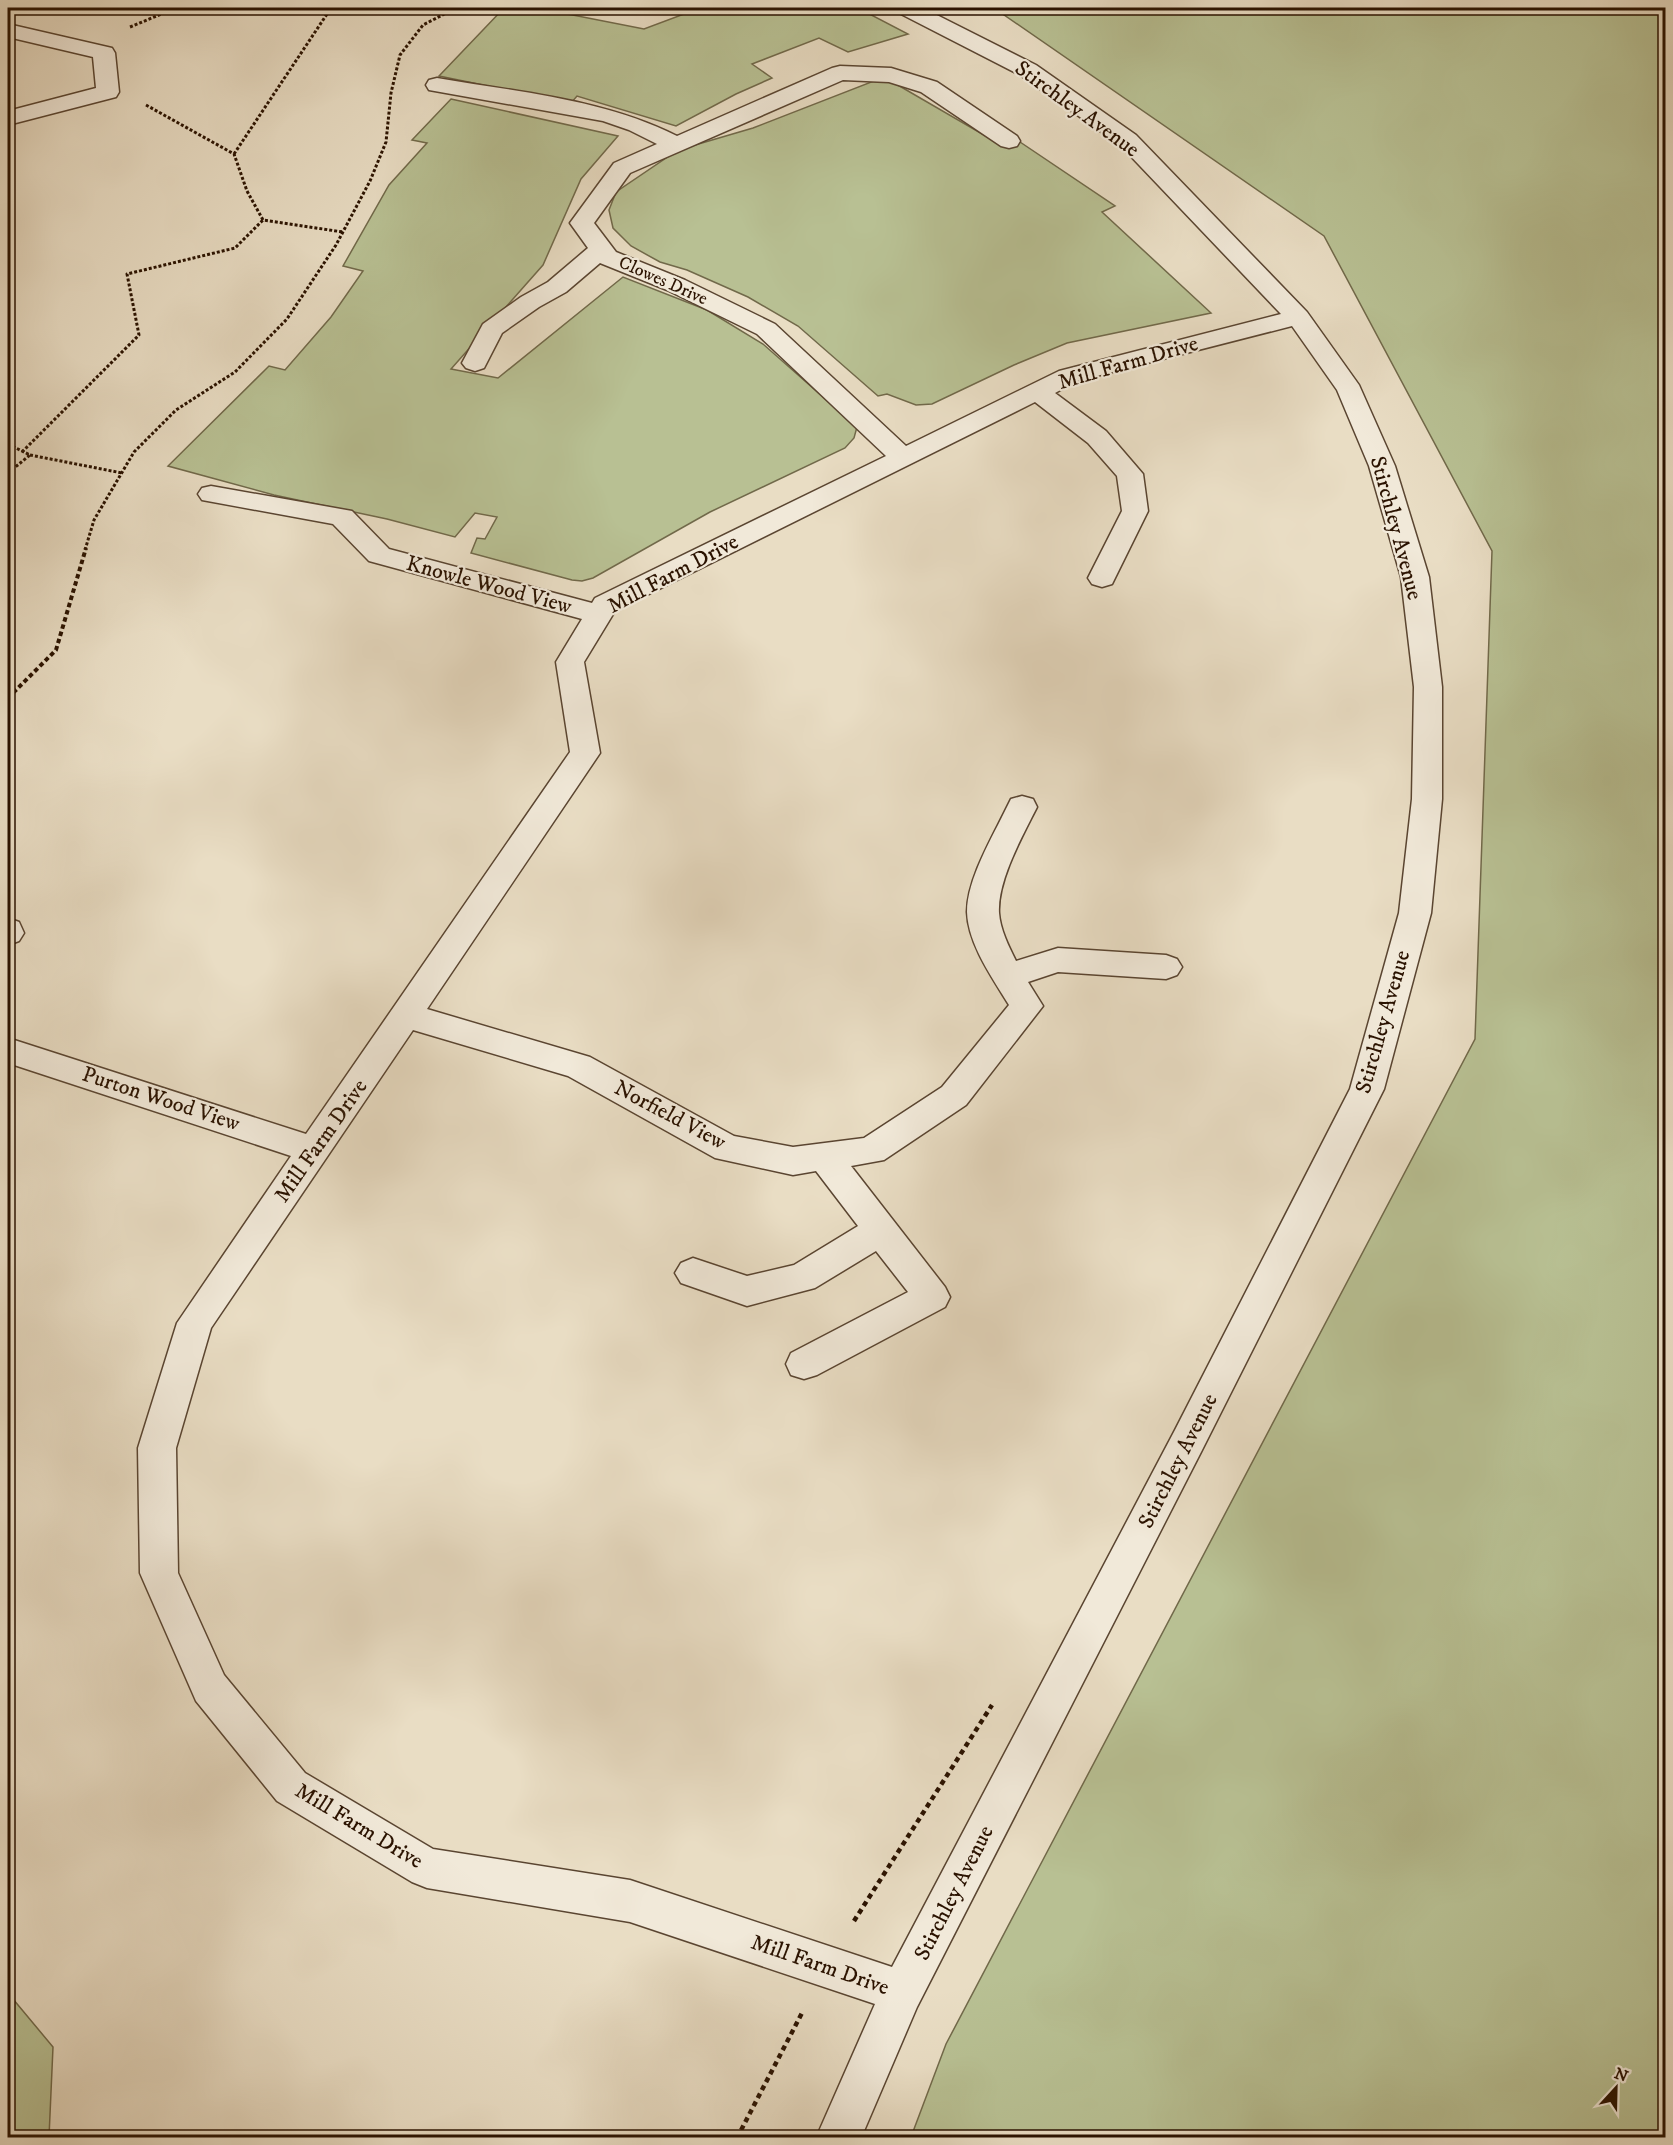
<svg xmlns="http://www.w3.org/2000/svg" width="1673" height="2145" font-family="'IM FELL DW Pica',serif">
<rect width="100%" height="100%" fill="#e9ddc4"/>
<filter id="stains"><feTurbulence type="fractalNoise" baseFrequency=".00333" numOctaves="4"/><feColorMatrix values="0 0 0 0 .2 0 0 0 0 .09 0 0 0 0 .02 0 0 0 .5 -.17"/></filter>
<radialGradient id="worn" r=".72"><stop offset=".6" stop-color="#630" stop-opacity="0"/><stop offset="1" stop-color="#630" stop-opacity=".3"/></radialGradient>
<g fill="#b8c093" stroke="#71694a" stroke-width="1.5">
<path d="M 504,8 L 537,8 L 644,29 L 700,8 L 858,8 L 908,34 L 848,52 L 819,38 L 752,64 L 772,78 L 736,94 L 676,126 L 577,96 L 571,103 L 439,76 Z"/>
<path d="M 994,8 L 1665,8 L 1665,2137 L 911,2137 L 946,2044 L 1475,1039 L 1492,551 L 1324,236 Z"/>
<path d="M 884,77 L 1001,145 L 1017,140 L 1115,206 L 1102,212 L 1211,313 L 1067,343 L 1014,365 L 932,404 L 916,405 L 887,394 L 878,396 L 798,326 L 748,297 L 687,270 L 660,262 L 631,246 L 613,228 L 609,210 L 616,192 L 678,150 L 753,128 Z"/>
<path d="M 451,99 L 618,136 L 581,179 L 543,265 L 451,369 L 498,378 L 623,277 L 707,310 L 763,344 L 857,427 L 854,438 L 845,448 L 710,512 L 593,578 L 582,581 L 572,580 L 471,553 L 477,538 L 485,539 L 497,517 L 475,513 L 455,537 L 387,519 L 274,495 L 168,466 L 269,366 L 285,370 L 331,317 L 363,271 L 343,266 L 389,185 L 427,143 L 412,140 Z"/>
<path d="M 8,1993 L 53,2047 L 49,2137 L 8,2137 Z"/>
</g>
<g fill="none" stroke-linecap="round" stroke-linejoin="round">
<defs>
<g id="minor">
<path d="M 896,8 L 923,8 L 1036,65 L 1136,135 L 1307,312 L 1359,385 L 1395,466 L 1429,577 L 1442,687 L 1442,799 L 1431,913 L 1384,1089 L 1201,1452 L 917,2007 L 861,2138 L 816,2138 L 875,2004 L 630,1922 L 427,1888 L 412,1882 L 277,1801 L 196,1701 L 140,1573 L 138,1448 L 177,1323 L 291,1156 L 8,1063 L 8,1038 L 306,1134 L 570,752 L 556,662 L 582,619 L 369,561 L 333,524 L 202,500 L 198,494 L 202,488 L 211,486 L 352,511 L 389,549 L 592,603 L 595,598 L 886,456 L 757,334 L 667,290 L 600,263 L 566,292 L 539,307 L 502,333 L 484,368 L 475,371 L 466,368 L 462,363 L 483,324 L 521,297 L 548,282 L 588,248 L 570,223 L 614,163 L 657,144 L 629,130 L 603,121 L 429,90 L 426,85 L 429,80 L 437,78 C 518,92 603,99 677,136 L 832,68 L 840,66 L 891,68 L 937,82 L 1017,136 L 1020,141 L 1017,146 L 1009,148 L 1001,146 L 921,92 L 889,82 L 843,80 L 630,173 L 594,223 L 616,252 L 685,280 L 775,324 L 906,446 L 1059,371 L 1281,314 L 1120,145 L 1020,75 L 899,13 ZM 1292,326 L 1337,390 L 1369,466 L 1401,577 L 1414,687 L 1412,799 L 1399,913 L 1350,1089 L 1175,1430 L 892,1967 L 630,1880 L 433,1849 L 305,1773 L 224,1675 L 178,1573 L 176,1448 L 211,1328 L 413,1030 L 568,1076 L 715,1158 L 793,1175 L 816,1171 L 858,1226 L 794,1265 L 747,1276 L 693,1258 L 681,1263 L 675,1273 L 681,1283 L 747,1306 L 815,1288 L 876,1251 L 908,1292 L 791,1353 L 786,1364 L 791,1375 L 804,1379 L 817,1375 L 945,1307 L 950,1297 L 945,1287 L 851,1166 L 884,1160 L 966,1105 L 1043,1006 L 1028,982 L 1058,972 L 1166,979 L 1177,975 L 1182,967 L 1177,959 L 1166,955 L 1058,948 L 1016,961 C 1009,947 1000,929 999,913 C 997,881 1023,835 1037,807 L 1033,799 L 1022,796 L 1011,799 L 1007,807 C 993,836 967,879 967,912 C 968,944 993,979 1009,1005 L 942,1087 L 864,1138 L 793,1147 L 734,1136 L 590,1057 L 427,1009 L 600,753 L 584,662 L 615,611 L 1035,402 L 1088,443 L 1117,476 L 1122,511 L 1088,578 L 1092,584 L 1102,587 L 1112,584 L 1148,511 L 1143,474 L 1106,431 L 1055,393 L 1077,381 Z"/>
<path d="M 8,24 L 112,48 L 115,53 L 119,92 L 116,97 L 8,125 L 8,111 L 96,88 L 93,57 L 8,37 Z"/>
<path d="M 8,918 L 19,922 L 24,933 L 19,941 L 8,945 Z"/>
</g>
</defs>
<use href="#minor" stroke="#5a4531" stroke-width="3"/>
<g stroke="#2a1200" stroke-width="3" stroke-dasharray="3 2" stroke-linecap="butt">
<path d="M 130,27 L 176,8"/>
<path d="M 146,105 L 234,154 L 247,191 L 263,220 L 343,232"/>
<path d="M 234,154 L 331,8"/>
<path d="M 8,444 L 30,455 L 8,473"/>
<path d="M 22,452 L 139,335 L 127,274 L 235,248 L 263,220"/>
<path d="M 30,455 L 122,473"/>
<path d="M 85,550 L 94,520 L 134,452 L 176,410 L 235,372 L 287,319 L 336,245 L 370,181 L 386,142 L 391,93 L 400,55 L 423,25 L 456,8"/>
</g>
<path stroke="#2a1200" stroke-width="4" stroke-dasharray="4.5 3" stroke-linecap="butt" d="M 8,698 L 56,650 L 86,548"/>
<g stroke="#2a1200" stroke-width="4.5" stroke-dasharray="5 4" stroke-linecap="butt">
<path d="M 854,1921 L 992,1705"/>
<path d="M 737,2138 L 803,2011"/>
</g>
<use href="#minor" fill="#f1e9d9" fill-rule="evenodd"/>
</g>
<g text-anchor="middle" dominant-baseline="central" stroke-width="4.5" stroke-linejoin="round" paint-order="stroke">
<g font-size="18" fill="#2a1200" stroke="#f1e9d9">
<text transform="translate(663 281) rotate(24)">Clowes Drive</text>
</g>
<g font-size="22" fill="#2a1200" stroke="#f1e9d9">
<text transform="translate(1077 109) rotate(36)">Stirchley Avenue</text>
<text transform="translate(1128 363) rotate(-16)">Mill Farm Drive</text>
<text transform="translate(1396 528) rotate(75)">Stirchley Avenue</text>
<text transform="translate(673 574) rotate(-28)">Mill Farm Drive</text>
<text transform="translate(489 585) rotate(15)">Knowle Wood View</text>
<text transform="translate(1383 1022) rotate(-74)">Stirchley Avenue</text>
<text transform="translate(161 1099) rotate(18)">Purton Wood View</text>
<text transform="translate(670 1115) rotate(28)">Norfield View</text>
<text transform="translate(321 1141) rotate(-55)">Mill Farm Drive</text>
<text transform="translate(1178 1461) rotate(-63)">Stirchley Avenue</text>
<text transform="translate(359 1826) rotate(31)">Mill Farm Drive</text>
<text transform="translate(954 1893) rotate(-63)">Stirchley Avenue</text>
<text transform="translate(820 1965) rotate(19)">Mill Farm Drive</text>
</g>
</g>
<rect width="1673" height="2145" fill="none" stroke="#e9ddc4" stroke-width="30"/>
<rect x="9" y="9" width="1655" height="2127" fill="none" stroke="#2a1200" stroke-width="3"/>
<rect x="15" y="15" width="1643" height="2115" fill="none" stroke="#2a1200" stroke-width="1.5"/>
<g transform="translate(1616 2088) rotate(22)" stroke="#f1e9d9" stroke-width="4.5" paint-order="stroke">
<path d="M0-4.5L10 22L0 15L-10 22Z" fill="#2a1200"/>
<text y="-9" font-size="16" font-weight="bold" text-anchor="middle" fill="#2a1200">N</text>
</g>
<rect width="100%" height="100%" filter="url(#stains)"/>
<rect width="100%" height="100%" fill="url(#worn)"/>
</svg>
